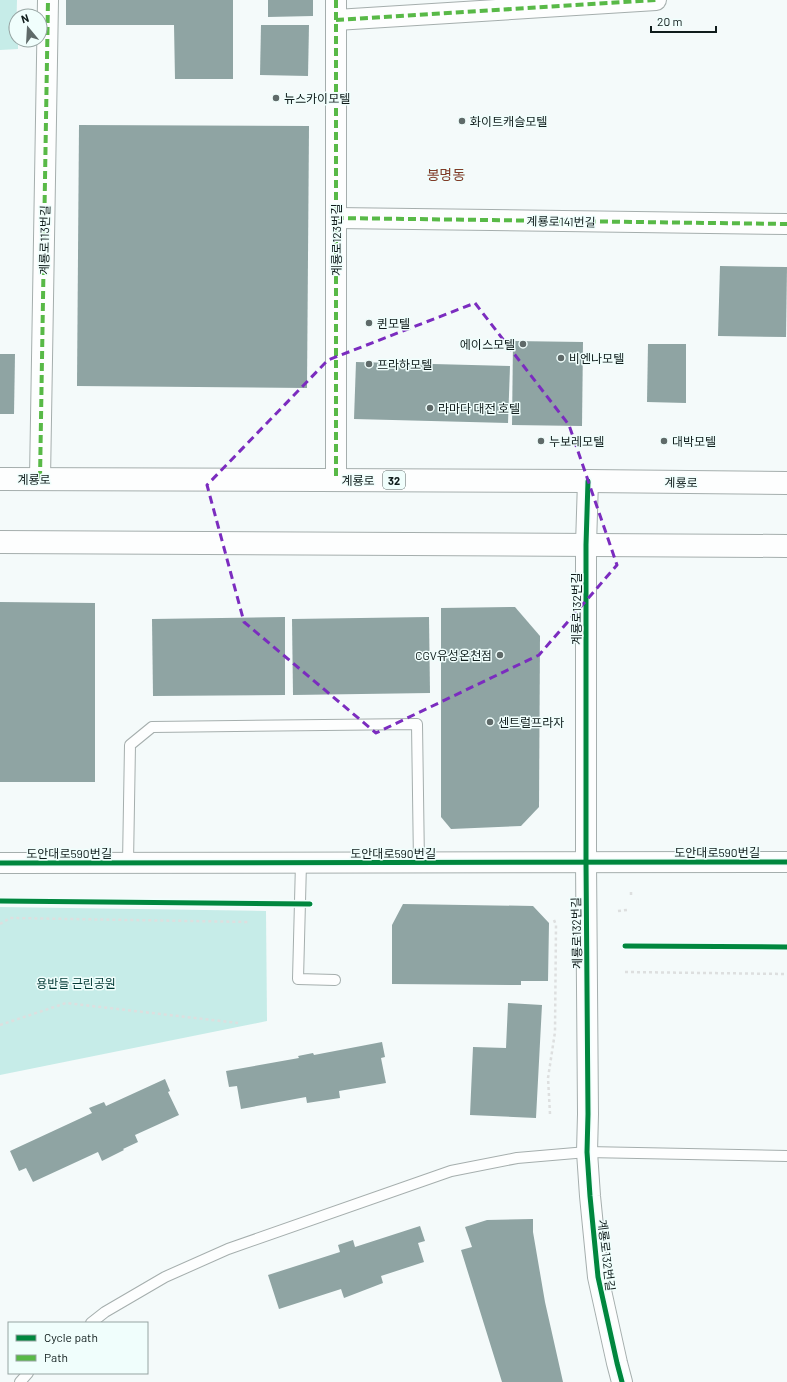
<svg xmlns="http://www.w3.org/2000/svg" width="787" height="1382" font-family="Barlow,'Noto Sans KR',sans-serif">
<rect width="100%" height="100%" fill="#f4fafa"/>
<g fill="#c6ece8">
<path d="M 0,0 L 17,0 L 16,40 L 18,40 L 18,49 L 0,50 Z"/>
<path d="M 0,907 L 266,911 L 267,1021 L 0,1075 Z"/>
</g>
<g fill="#8fa4a3">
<path d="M 66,0 L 233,0 L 233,79 L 175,79 L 174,25 L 66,25 Z"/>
<path d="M 268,0 L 313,0 L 313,16 L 268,17 Z"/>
<path d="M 261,25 L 309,25 L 308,76 L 260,75 Z"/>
<path d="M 79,125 L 309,126 L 307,388 L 77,386 Z"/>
<path d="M 720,266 L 787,267 L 786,337 L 718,336 Z"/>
<path d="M 513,341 L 583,342 L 582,426 L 512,425 Z"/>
<path d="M 648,344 L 686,344 L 686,403 L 647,402 Z"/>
<path d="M 0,354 L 15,354 L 14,414 L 0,414 Z"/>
<path d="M 356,362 L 510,366 L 508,423 L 354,419 Z"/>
<path d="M 0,602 L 95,603 L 95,782 L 0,782 Z"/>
<path d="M 515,607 L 540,636 L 539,807 L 521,826 L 451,829 L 441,817 L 441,608 Z"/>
<path d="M 285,617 L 285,695 L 153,696 L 152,619 Z"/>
<path d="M 429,617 L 430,693 L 293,695 L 292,619 Z"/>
<path d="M 403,904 L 533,906 L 549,923 L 548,981 L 521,981 L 521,985 L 392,984 L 392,925 Z"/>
<path d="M 508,1003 L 542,1005 L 536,1118 L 470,1115 L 473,1047 L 506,1048 Z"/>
<path d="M 382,1042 L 385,1057 L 381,1058 L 386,1083 L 339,1091 L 340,1098 L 307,1103 L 306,1097 L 241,1109 L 237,1086 L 229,1087 L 226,1071 L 299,1058 L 298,1056 L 313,1053 L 314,1055 Z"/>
<path d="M 165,1079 L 170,1091 L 168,1092 L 179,1115 L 135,1135 L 138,1142 L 123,1149 L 124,1150 L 102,1161 L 98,1152 L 33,1182 L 26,1168 L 19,1171 L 10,1151 L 92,1113 L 89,1108 L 104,1102 L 106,1106 Z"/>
<path d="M 533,1219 L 533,1232 L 545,1302 L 563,1382 L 502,1382 L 461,1250 L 472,1247 L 465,1227 L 487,1220 Z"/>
<path d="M 420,1226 L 425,1241 L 418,1243 L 424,1262 L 381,1276 L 383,1283 L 344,1298 L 341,1289 L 279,1309 L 268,1275 L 340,1252 L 338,1245 L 353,1240 L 355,1247 Z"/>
</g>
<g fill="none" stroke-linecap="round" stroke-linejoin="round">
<defs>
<g id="service">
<path d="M 128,863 L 130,745 L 152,727 L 417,724 L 419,863"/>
<path d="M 301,863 L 298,979 L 335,980"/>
<path d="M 91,1323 L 105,1312 L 165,1277 L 228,1249 L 451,1171 L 517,1158 L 587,1152 L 787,1156"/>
<path d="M 20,1382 L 28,1373"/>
</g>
<g id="minor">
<path d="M 336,0 L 336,480"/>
<path d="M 336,20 L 656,0"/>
<path d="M 336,218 L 787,224"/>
<path d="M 40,479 L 48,0"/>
<path d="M 588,481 L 586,545 L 586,862 L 588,1114 L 587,1152 L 590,1196 L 598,1277 L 617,1363 L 622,1382"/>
<path d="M 0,863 L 787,862"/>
</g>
<g id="primary">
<path d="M 0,479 L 588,481 L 787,483"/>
<path d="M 0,542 L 787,546"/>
</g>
</defs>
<use href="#service" stroke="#a5aead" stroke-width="12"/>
<use href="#minor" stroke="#a5aead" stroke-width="22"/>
<use href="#primary" stroke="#a5aead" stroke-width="24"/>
<g stroke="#dddfdf" stroke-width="2.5" stroke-dasharray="3 3" stroke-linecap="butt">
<path d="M 631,892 L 631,898"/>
<path d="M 618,911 L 627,910"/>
<path d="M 0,924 L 10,918 L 249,922"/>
<path d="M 625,946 L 787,947"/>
<path d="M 625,972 L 787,974"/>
<path d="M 0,1025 L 66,1003 L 238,1023"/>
<path d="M 550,1114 L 548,1078 L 555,1032 L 556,925 L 554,920"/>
</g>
<use href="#service" stroke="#fdfefe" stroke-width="10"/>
<use href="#minor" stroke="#fdfefe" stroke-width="20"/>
<use href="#primary" stroke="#fdfefe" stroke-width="22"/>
<g stroke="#58b947" stroke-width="4" stroke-dasharray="8 4" stroke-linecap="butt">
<path d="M 336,0 L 336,480"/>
<path d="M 336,20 L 656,0"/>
<path d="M 336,218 L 787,224"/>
<path d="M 40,479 L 48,0"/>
</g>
<defs>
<g id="cycleway">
<path d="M 588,481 L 586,545 L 586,862 L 588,1114 L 587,1152 L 590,1196 L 598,1277 L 617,1363 L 622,1382"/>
<path d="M 0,863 L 787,862"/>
<path d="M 0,901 L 310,904"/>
<path d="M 625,946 L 787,947"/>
</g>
</defs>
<use href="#cycleway" stroke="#f0fefc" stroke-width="8"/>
<use href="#cycleway" stroke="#00873e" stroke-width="5"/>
</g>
<path fill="none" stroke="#7b2cbf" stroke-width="3" stroke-dasharray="8 5" stroke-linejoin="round" d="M 475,303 L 569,425 L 617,565 L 539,655 L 376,733 L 244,622 L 207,485 L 328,360 Z"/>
<g fill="#5f6a69" stroke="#f0fefc" stroke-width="1.5">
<circle cx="276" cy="98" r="4"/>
<circle cx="462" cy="121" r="4"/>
<circle cx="369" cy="323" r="4"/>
<circle cx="523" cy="344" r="4"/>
<circle cx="561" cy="358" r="4"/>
<circle cx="369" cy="364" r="4"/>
<circle cx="430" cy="408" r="4"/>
<circle cx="541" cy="441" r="4"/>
<circle cx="664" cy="441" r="4"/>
<circle cx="500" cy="655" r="4"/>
<circle cx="490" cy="722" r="4"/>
</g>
<g text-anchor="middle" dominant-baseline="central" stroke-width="3" stroke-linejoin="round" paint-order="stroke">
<rect fill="#f0fefc" stroke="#52605e" stroke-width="1" x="383" y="471" width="22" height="18" rx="3"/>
<g font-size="11" font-weight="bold" fill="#0f1c1b">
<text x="394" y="480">32</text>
</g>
<g font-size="12" fill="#0f1c1b" stroke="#f0fefc" text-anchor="start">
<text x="284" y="98">뉴스카이모텔</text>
<text x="470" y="121">화이트캐슬모텔</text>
<text x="377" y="323">퀸모텔</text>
<text x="515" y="344" text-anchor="end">에이스모텔</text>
<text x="569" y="358">비엔나모텔</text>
<text x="377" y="364">프라하모텔</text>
<text x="438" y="408">라마다 대전 호텔</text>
<text x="549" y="441">누보레모텔</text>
<text x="672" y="441">대박모텔</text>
<text x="492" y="655" text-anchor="end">CGV유성온천점</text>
<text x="498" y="722">센트럴프라자</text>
</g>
<g font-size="12" fill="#0f1c1b" stroke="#f0fefc">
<text transform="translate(561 221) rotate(1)">계룡로141번길</text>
<text transform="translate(44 240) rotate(-89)">계룡로113번길</text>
<text transform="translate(336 240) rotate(-90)">계룡로123번길</text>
<text x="34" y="479">계룡로</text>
<text x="358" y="480">계룡로</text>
<text transform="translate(681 482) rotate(1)">계룡로</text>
<text transform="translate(576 609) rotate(-90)">계룡로132번길</text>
<text x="717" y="852">도안대로590번길</text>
<text x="69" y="853">도안대로590번길</text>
<text x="393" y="853">도안대로590번길</text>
<text transform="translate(576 933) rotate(-91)">계룡로132번길</text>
<text transform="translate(607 1255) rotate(83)">계룡로132번길</text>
</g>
<g font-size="12" fill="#003834" stroke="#f0fefc">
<text x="76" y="983">용반들 근린공원</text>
</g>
<g font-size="14" fill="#803b27" stroke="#f0fefc">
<text x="446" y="174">봉명동</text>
</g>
</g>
<rect x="8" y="1322" width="140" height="52" fill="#f0fefc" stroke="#96a4a2"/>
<rect x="16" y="1335" width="20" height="6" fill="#00873e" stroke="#96a4a2"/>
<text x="44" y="1342" font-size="12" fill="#0f1c1b">Cycle path</text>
<rect x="16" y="1355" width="20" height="6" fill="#58b947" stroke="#96a4a2"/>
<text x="44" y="1362" font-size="12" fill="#0f1c1b">Path</text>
<g transform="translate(28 28) rotate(342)"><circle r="19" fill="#f0fefc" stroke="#96a4a2"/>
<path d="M0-3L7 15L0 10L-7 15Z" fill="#5f6a69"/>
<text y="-6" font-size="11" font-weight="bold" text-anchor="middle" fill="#0f1c1b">N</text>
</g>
<path d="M651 26v6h65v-6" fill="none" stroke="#0f1c1b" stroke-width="2"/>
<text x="657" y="26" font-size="12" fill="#0f1c1b" stroke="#f0fefc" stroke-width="3" paint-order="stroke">20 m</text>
</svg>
